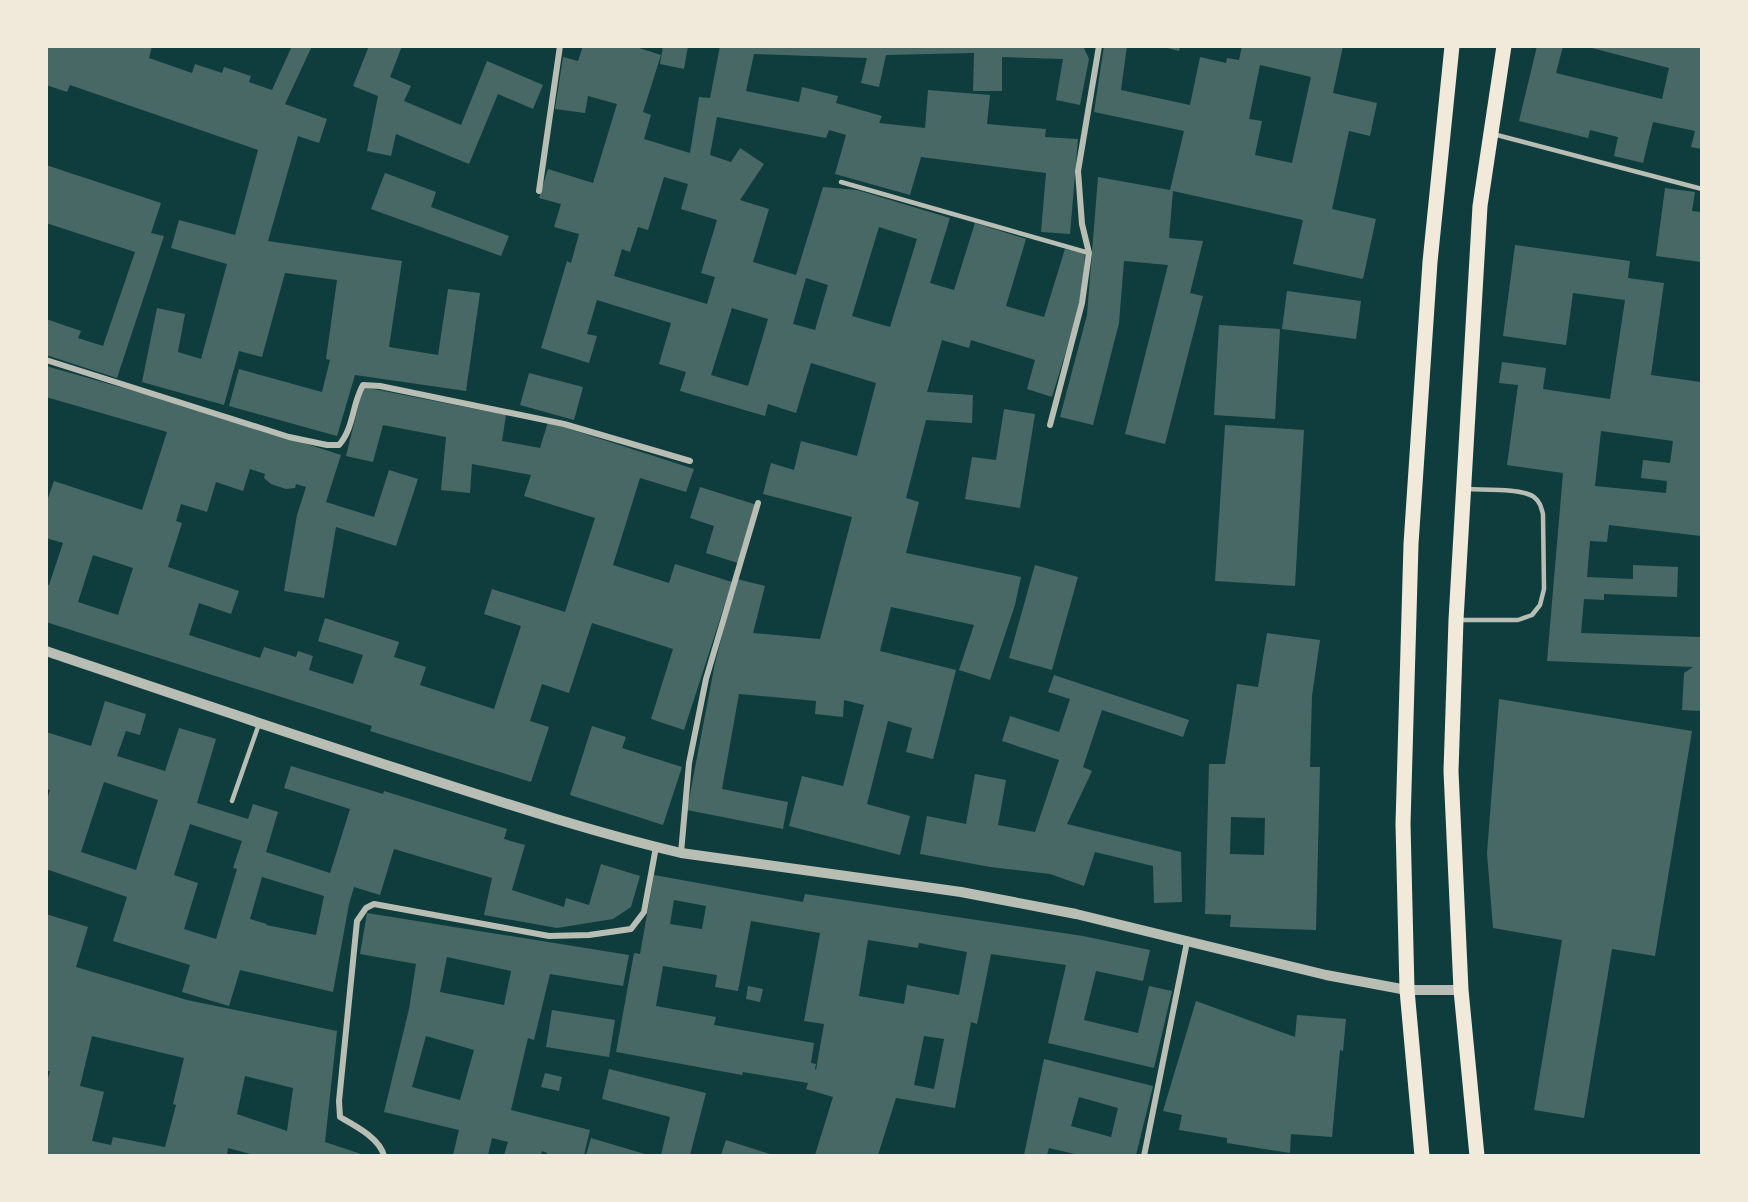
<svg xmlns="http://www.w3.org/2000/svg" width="1748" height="1202" font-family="Overpass,sans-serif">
<rect width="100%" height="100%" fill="#0f3d3e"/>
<g fill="#486865" fill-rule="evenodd">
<path d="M 46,46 L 152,46 L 149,58 L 192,73 L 195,64 L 222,73 L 224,67 L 251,76 L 249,82 L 272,90 L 292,46 L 312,46 L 285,104 L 327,119 L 319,143 L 298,136 L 268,241 L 402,261 L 389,347 L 438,355 L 448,289 L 480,293 L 466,391 L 355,375 L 337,436 L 229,406 L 239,369 L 322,392 L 330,360 L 326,359 L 337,280 L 285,273 L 262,357 L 239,351 L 224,405 L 142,382 L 157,308 L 185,314 L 178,352 L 201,359 L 227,264 L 171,248 L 179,220 L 235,235 L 258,150 L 70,85 L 67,92 L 46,85 Z"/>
<path d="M 369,46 L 402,46 L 390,77 L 411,86 L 404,101 L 461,125 L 487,61 L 543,85 L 533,109 L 498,94 L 469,164 L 396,134 L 391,156 L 367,151 L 378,96 L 353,86 Z"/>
<path d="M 583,46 L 633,46 L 661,55 L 643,112 L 651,115 L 644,139 L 690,153 L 699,97 L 710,98 L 720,46 L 1083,46 L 1089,59 L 1080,105 L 1056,100 L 1063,59 L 1002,57 L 1002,91 L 973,91 L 974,53 L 886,55 L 879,87 L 861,83 L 867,58 L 754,54 L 746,91 L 799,102 L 802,87 L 838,96 L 836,103 L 882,116 L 879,123 L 925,128 L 928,90 L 990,95 L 987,124 L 1046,129 L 1045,137 L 1078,139 L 1070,234 L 1041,232 L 1046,173 L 921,157 L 910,195 L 835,174 L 846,135 L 829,130 L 826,138 L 717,117 L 710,155 L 731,162 L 740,148 L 764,164 L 740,200 L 769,209 L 753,262 L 796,275 L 823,187 L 857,190 L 950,218 L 930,283 L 954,290 L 975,223 L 1026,239 L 1006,306 L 1044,317 L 1065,249 L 1085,254 L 1082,299 L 1052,397 L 1027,389 L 1035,360 L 971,340 L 969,348 L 942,340 L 927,392 L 973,395 L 972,423 L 926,420 L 906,498 L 919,502 L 906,553 L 1021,577 L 1015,605 L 990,680 L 959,670 L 974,625 L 891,607 L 880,651 L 956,670 L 933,759 L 906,752 L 912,728 L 888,721 L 867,804 L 910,816 L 900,855 L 789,826 L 802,776 L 843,786 L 864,705 L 844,700 L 843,717 L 815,714 L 816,701 L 739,694 L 722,789 L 788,802 L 783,829 L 687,810 L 715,663 L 737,579 L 765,586 L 753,633 L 820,639 L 852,517 L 763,494 L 771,463 L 794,470 L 801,441 L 857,456 L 876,383 L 811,363 L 796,413 L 768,404 L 765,416 L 680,391 L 686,372 L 659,364 L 671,323 L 597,300 L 587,334 L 597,336 L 589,363 L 541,348 L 567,261 L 571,263 L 579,234 L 554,227 L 561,204 L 539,198 L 548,169 L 593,183 L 617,104 L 588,96 L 585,113 L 555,109 L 563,57 L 578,61 ZM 664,177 L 688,184 L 681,209 L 717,220 L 701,273 L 715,277 L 707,304 L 614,276 L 622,249 L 630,252 L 638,227 L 648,230 ZM 879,227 L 917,239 L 890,327 L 852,316 ZM 806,278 L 828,285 L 815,330 L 793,324 ZM 732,308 L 768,319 L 748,386 L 711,375 Z"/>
<path d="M 663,46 L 688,46 L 684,69 L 660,64 Z"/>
<path d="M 1104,46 L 1127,46 L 1121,90 L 1190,105 L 1200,57 L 1226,63 L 1227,58 L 1239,60 L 1242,46 L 1343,46 L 1333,93 L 1377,103 L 1370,136 L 1349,131 L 1332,209 L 1376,219 L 1363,279 L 1293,264 L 1303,220 L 1173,191 L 1169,238 L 1203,241 L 1190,293 L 1203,296 L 1165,444 L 1125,434 L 1168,265 L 1124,261 L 1119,323 L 1093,425 L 1060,417 L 1087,315 L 1098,177 L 1170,190 L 1184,131 L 1094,112 ZM 1260,65 L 1311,77 L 1292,163 L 1255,155 L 1262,121 L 1249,119 Z"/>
<path d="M 1160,46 L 1180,46 L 1179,51 Z"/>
<path d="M 1537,46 L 1563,46 L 1556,73 L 1662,99 L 1669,68 L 1584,46 L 1701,46 L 1701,149 L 1691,147 L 1695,131 L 1653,122 L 1643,163 L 1614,156 L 1618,137 L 1590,130 L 1588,138 L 1519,121 Z"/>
<path d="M 46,165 L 161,203 L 151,233 L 164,236 L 117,378 L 46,355 L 46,319 L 81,331 L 78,338 L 103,346 L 135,252 L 46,223 Z"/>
<path d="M 385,173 L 436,192 L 431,207 L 509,236 L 501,256 L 371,209 Z"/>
<path d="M 1665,188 L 1695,192 L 1692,211 L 1701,212 L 1701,262 L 1656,256 Z"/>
<path d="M 1515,245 L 1630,261 L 1628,278 L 1664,283 L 1651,375 L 1701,382 L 1701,536 L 1609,525 L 1607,542 L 1590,541 L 1587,577 L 1633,579 L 1633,565 L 1678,567 L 1677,597 L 1604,594 L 1604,600 L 1584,599 L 1581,633 L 1701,637 L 1701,711 L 1682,710 L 1684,673 L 1693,667 L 1547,661 L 1563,473 L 1507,465 L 1518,385 L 1499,383 L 1502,362 L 1546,368 L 1543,389 L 1610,399 L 1625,300 L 1573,293 L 1566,345 L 1503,336 ZM 1601,431 L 1673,441 L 1670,463 L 1643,460 L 1641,478 L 1667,481 L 1666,493 L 1595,486 Z"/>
<path d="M 1287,291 L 1361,301 L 1356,339 L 1282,329 Z"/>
<path d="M 1219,325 L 1280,329 L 1275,419 L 1214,415 Z"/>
<path d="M 46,366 L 211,413 L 341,455 L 326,502 L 374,517 L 389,470 L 418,479 L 396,546 L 336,527 L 324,598 L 284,591 L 297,515 L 306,487 L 296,484 L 295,488 L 286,489 L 271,484 L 264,478 L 265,474 L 250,469 L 243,491 L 216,482 L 207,512 L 181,504 L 176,521 L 182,523 L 168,567 L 239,591 L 231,614 L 199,603 L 189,635 L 260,658 L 264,647 L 296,657 L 298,651 L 313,656 L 309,670 L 353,684 L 363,655 L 318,641 L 325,618 L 399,642 L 394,657 L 426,667 L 420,685 L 494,709 L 521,626 L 484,614 L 492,589 L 565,612 L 595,518 L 524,496 L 531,475 L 472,464 L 470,493 L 441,490 L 446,437 L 383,425 L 373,462 L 346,456 L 363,387 L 506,415 L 502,441 L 540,448 L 548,422 L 694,469 L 686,492 L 640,478 L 613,565 L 669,583 L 675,564 L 732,582 L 684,730 L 651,719 L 673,649 L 592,623 L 569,693 L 542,684 L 530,721 L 549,727 L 531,782 L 370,731 L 372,726 L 46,622 L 46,584 L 49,585 L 63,543 L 46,538 L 46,504 L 54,481 L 142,510 L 167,432 L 46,397 ZM 93,555 L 133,568 L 118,615 L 78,602 Z"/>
<path d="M 529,373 L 583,387 L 574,420 L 520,405 Z"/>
<path d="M 1004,409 L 1035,414 L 1020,508 L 965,499 L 972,457 L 996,460 Z"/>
<path d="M 1225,425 L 1304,430 L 1295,586 L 1215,581 Z"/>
<path d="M 700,487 L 757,505 L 738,563 L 706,553 L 714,526 L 690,518 Z"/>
<path d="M 1035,565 L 1078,577 L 1052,670 L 1009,658 Z"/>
<path d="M 1267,633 L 1320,640 L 1312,696 L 1310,767 L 1320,767 L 1316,930 L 1230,927 L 1231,915 L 1205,914 L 1209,764 L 1225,764 L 1237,684 L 1258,687 ZM 1231,817 L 1265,818 L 1264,855 L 1230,854 Z"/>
<path d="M 1054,675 L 1189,720 L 1183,737 L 1102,710 L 1083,767 L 1092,771 L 1067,824 L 1181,852 L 1182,902 L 1154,903 L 1153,866 L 1095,852 L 1084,886 L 1050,874 L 990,867 L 920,854 L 927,816 L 966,824 L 975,774 L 1006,780 L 998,825 L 1035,832 L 1059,760 L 1002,741 L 1010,716 L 1059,732 L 1070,699 L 1048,692 Z"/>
<path d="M 1499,699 L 1692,731 L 1655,956 L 1612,949 L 1584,1118 L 1534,1110 L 1562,940 L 1493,928 L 1487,853 Z"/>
<path d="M 105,701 L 146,714 L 140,735 L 126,731 L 117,756 L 165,771 L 179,728 L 216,739 L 197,803 L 248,819 L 253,804 L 278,812 L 266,852 L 330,873 L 350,809 L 284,788 L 291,766 L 383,794 L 384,791 L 507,829 L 504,839 L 525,845 L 512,890 L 564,907 L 566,898 L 589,905 L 601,864 L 640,876 L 631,907 L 613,919 L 557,928 L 484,915 L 492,878 L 394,849 L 380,895 L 354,887 L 349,904 L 333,992 L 240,970 L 229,1006 L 182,992 L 190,965 L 113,941 L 127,897 L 46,869 L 46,795 L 48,796 L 50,790 L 46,789 L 46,732 L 91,746 ZM 104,782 L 158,800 L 136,870 L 81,852 ZM 190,824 L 242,841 L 233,868 L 237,869 L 216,939 L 184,929 L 198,883 L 174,875 ZM 262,877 L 324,896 L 316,935 L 266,925 L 267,924 L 250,919 Z"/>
<path d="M 592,726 L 626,737 L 622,748 L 682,767 L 663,825 L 570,795 Z"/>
<path d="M 654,875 L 803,902 L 805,894 L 1083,936 L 1150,950 L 1143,981 L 1096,971 L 1084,1020 L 1138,1033 L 1149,986 L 1172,991 L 1154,1068 L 1048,1043 L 1066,965 L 991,954 L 977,1024 L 971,1022 L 955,1108 L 896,1098 L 878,1155 L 815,1155 L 833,1097 L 806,1089 L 808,1083 L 743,1072 L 742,1075 L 616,1052 L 634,953 L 640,954 ZM 674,900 L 706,906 L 702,929 L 670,924 ZM 751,921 L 820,933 L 804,1021 L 824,1024 L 816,1070 L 815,1069 L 816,1064 L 811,1063 L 814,1043 L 714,1025 L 716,1017 L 656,1006 L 663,966 L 717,975 L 715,987 L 738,991 ZM 868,940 L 918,948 L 919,943 L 967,952 L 959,995 L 907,985 L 904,1004 L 859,996 ZM 924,1036 L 944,1039 L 934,1089 L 914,1085 Z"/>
<path d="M 367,913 L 629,955 L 623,986 L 550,974 L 534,1040 L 528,1038 L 511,1110 L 590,1130 L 584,1155 L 547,1155 L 547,1153 L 542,1151 L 541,1155 L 504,1155 L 508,1142 L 492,1138 L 488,1155 L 453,1155 L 459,1130 L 384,1112 L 409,1009 L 416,964 L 360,954 ZM 447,957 L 511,971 L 504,1005 L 440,992 ZM 426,1036 L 474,1050 L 460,1100 L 412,1087 Z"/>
<path d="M 46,914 L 88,927 L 76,967 L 187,1000 L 337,1031 L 325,1142 L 364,1155 L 254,1155 L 228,1148 L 227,1155 L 46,1155 L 46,1085 L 50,1071 L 46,1071 ZM 92,1036 L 184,1058 L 173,1104 L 176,1105 L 165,1147 L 113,1137 L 111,1145 L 92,1141 L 104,1092 L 80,1086 ZM 245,1076 L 293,1088 L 287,1131 L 237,1114 Z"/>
<path d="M 748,986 L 763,989 L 760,1002 L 746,999 Z"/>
<path d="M 1196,1001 L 1295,1037 L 1297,1015 L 1346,1019 L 1343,1051 L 1340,1050 L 1332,1137 L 1291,1134 L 1290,1153 L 1227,1143 L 1227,1138 L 1179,1130 L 1182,1115 L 1163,1111 Z"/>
<path d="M 552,1010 L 615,1020 L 609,1057 L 546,1047 Z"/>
<path d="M 1044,1059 L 1153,1086 L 1136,1155 L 1079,1155 L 1049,1148 L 1047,1155 L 1024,1155 ZM 1079,1097 L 1118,1108 L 1111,1137 L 1071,1126 Z"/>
<path d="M 609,1069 L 706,1093 L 690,1155 L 661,1155 L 670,1117 L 602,1099 Z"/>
<path d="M 545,1073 L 562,1077 L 559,1091 L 541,1087 Z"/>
<path d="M 591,1138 L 648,1155 L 586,1155 Z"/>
<path d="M 726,1140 L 773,1155 L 721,1155 Z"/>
</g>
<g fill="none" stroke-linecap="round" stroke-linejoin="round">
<g stroke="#b8beb3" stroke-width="4.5">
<path d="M 1493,134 L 1702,189"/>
<path d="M 841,182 L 1089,253"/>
<path d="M 1458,620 L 1518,620 L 1532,615 L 1540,605 L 1544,589 L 1543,514 C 1541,507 1540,502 1534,497 C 1522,488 1483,490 1467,489"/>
<path d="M 232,801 L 259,724"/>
</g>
<g stroke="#b8beb3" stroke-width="6">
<path d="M 539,191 L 560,46"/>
<path d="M 46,360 L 289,437 L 327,445 L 339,445 C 354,428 352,404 363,385 L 380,386 L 564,424 L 690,461"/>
<path d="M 1050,425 L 1082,303 L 1089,253 L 1082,224 L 1078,171 L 1099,46"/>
<path d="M 681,853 L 689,763 L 706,679 L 758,503"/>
<path d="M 384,1156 C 380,1138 354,1125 340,1117 L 339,1101 L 357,921 L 366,908 L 374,904 L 549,936 L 589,935 L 631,929 L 644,912 L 656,847"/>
<path d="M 1144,1156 L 1187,942"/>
</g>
<path stroke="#b8beb3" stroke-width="10" d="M 46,651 C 167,692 287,733 408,772 C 498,801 588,831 681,853 L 961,892 L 1076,914 L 1326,975 L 1407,990 L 1461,990"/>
<g stroke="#f1e9da" stroke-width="15">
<path d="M 1422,1156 L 1407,990 L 1403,824 L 1411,544 L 1430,262 L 1452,46"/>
<path d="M 1477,1156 L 1461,990 L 1451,771 L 1456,620 L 1480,206 L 1504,46"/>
</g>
</g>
<rect width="1748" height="1202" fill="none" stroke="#f1e9da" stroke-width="96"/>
</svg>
